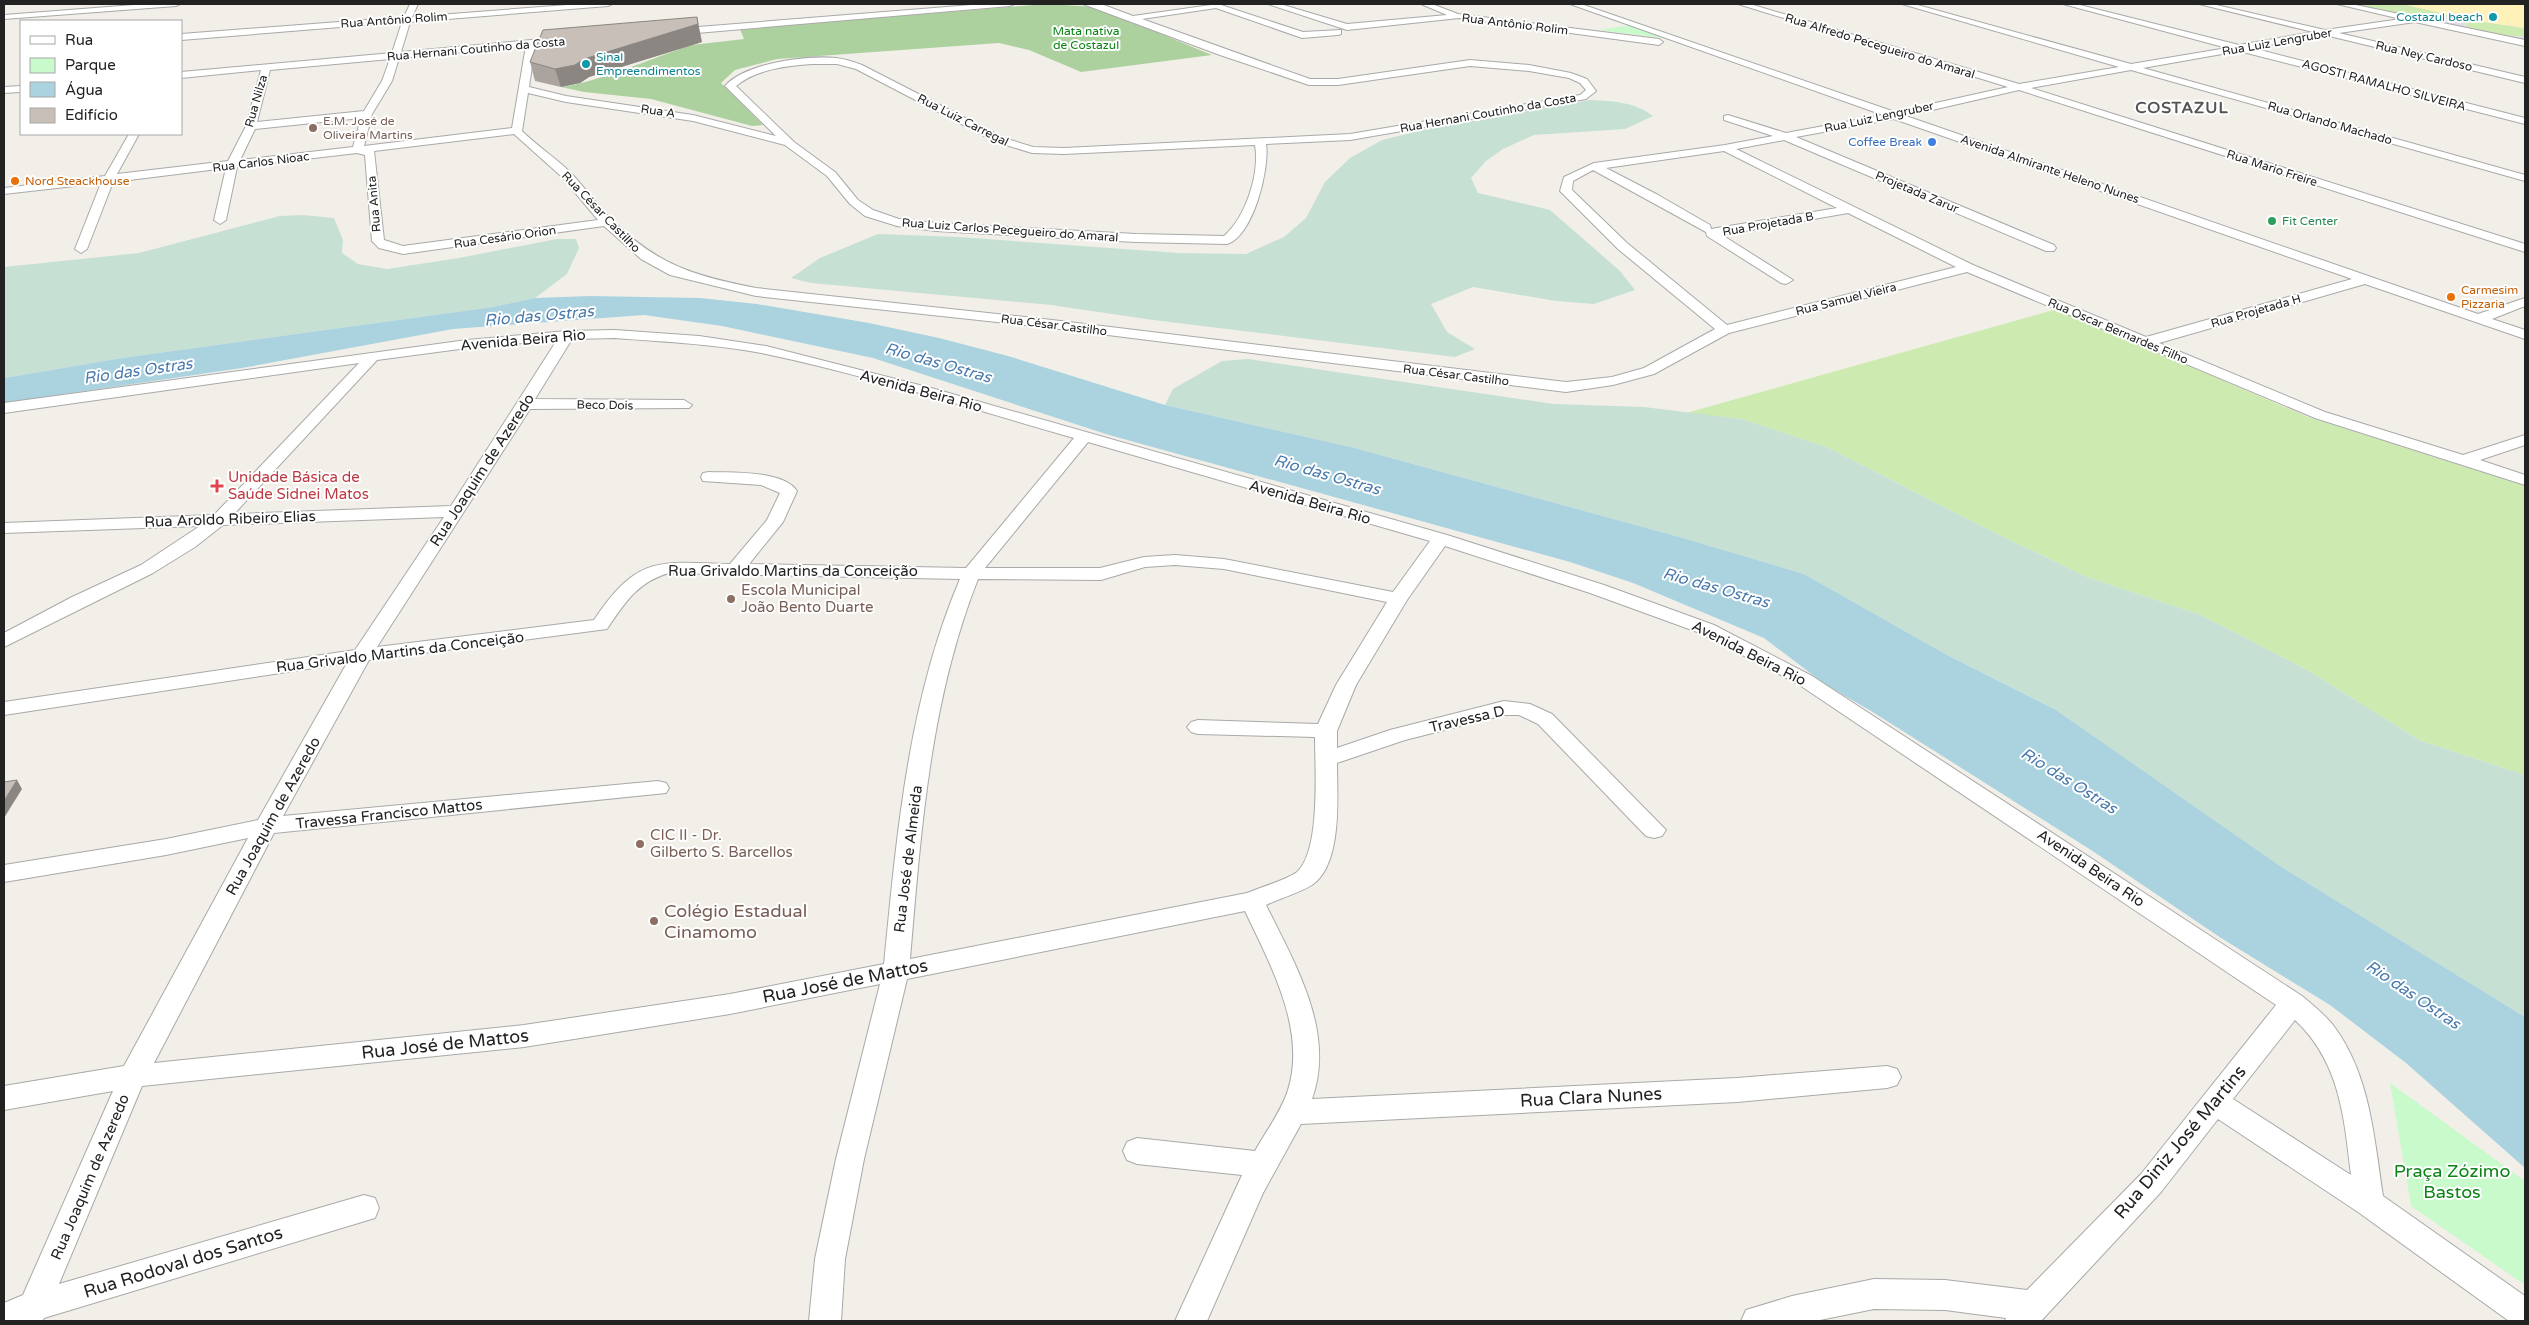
<svg xmlns="http://www.w3.org/2000/svg" width="2529" height="1325" font-family="'Varela Round',sans-serif">
<rect width="100%" height="100%" fill="#f2efe9"/>
<g fill="#cdebb0">
<path d="M 2355,4 L 2402,4 L 2478,21 L 2525,28 L 2525,37 L 2492,34 L 2467,27 L 2464,21 L 2452,17 L 2427,14 L 2402,14 Z"/>
<path d="M 2057,309 L 2308,417 L 2525,486 L 2525,775 L 2419,740 L 2309,671 L 2201,615 L 2087,577 L 1989,530 L 1829,448 L 1742,419 L 1686,413 Z"/>
</g>
<path fill="#add19e" d="M 1047,4 L 1096,7 L 1212,55 L 1081,72 L 1029,50 L 999,43 L 777,59 L 735,70 L 721,83 L 763,125 L 752,126 L 651,99 L 584,92 L 561,87 C 598,82 641,62 678,50 L 683,46 L 744,39 L 740,29 Z"/>
<g fill="#c6e0d4">
<path d="M 1590,100 C 1613,101 1635,102 1653,116 L 1625,129 L 1534,135 L 1503,149 L 1486,161 L 1471,178 L 1478,193 L 1550,210 L 1620,271 L 1635,290 L 1594,304 L 1556,301 L 1473,287 L 1431,304 L 1447,332 L 1475,349 L 1455,357 L 1153,320 L 1051,305 L 811,283 L 791,278 L 820,258 L 878,234 L 959,237 L 1179,253 L 1246,254 L 1284,237 L 1306,218 L 1325,182 L 1350,158 L 1382,140 L 1423,130 Z"/>
<path d="M 302,215 L 334,218 L 343,240 L 342,253 L 358,264 L 387,269 L 459,258 L 557,239 L 576,239 L 579,248 L 567,274 L 535,298 L 493,307 L 122,358 L 4,378 L 4,267 L 139,253 L 280,216 Z"/>
<path d="M 1248,359 L 1554,404 L 1644,407 L 1742,419 L 1829,448 L 1989,530 L 2087,577 L 2201,615 L 2309,671 L 2419,740 L 2525,775 L 2525,1017 L 2283,868 L 2056,710 L 1947,655 L 1804,574 L 1683,538 L 1351,447 L 1165,405 L 1173,389 L 1222,361 Z"/>
</g>
<path fill="#fff1ba" d="M 2402,4 L 2525,4 L 2525,28 L 2478,21 Z"/>
<g fill="#c8facc">
<path d="M 1631,25 L 1673,39 L 1599,30 Z"/>
<path d="M 2390,1083 L 2525,1181 L 2525,1285 L 2411,1206 Z"/>
</g>
<path fill="#dddde8" d="M 2351,4 L 2402,14 L 2452,17 L 2465,21 L 2465,25 L 2469,28 L 2493,34 L 2525,37 L 2525,41 Z"/>
<path fill="#aad3df" d="M 590,296 L 700,298 L 757,304 L 869,323 L 939,338 L 1008,356 L 1165,405 L 1351,447 L 1683,538 L 1804,574 L 1947,655 L 2056,710 L 2283,868 L 2525,1017 L 2525,1168 L 2406,1063 L 2330,1005 L 2221,938 L 2091,850 L 1982,781 L 1871,711 L 1826,685 L 1764,638 L 1633,583 L 1570,562 L 1109,435 L 873,358 L 722,326 L 644,315 L 453,329 L 242,368 L 4,403 L 4,378 L 122,358 L 493,307 L 535,298 Z"/>
<g fill="none" stroke-linecap="round" stroke-linejoin="round">
<defs>
<g id="street">
<path d="M 147,4 L 180,4 L 176,6 L 4,19 L 4,15 Z"/>
<path d="M 410,4 L 418,4 L 412,17 L 580,4 L 612,4 L 608,6 L 410,22 L 401,52 L 542,39 L 546,42 L 545,44 L 535,45 L 529,87 L 566,96 L 693,115 L 776,136 L 725,86 C 745,63 807,55 836,58 C 845,59 854,62 862,65 L 1004,138 L 1033,147 L 1064,148 L 1350,134 L 1580,95 L 1586,90 L 1580,83 L 1569,78 L 1529,71 L 1470,66 L 1338,85 L 1309,85 L 1220,55 L 1083,4 L 1101,4 L 1133,16 L 1218,4 L 1303,32 L 1341,30 L 1341,34 L 1338,35 L 1302,38 L 1216,8 L 1142,19 L 1310,79 L 1338,79 L 1470,60 L 1529,65 L 1571,73 L 1587,79 L 1596,91 L 1586,99 L 1350,140 L 1266,144 C 1270,168 1253,237 1227,244 L 1136,242 L 936,231 L 897,226 L 865,216 L 850,204 L 827,176 L 785,145 L 693,121 L 566,102 L 528,93 L 522,131 C 537,146 556,158 571,173 C 585,188 597,205 611,219 C 657,265 694,276 756,288 L 1052,320 L 1566,382 L 1612,377 L 1644,368 L 1715,329 L 1618,249 L 1560,191 L 1564,177 L 1594,163 L 1725,145 L 1773,136 L 1724,120 L 1724,116 L 1728,115 L 1786,133 L 1883,115 L 1570,4 L 1581,4 L 1895,112 L 2008,87 L 1738,4 L 1750,4 L 2019,84 L 2119,67 L 1902,4 L 1914,4 L 2131,64 L 2227,48 L 2063,4 L 2076,4 L 2239,45 L 2313,32 L 2199,4 L 2212,4 L 2325,30 L 2401,19 L 2337,4 L 2351,4 L 2525,40 L 2525,46 L 2415,22 L 2339,33 L 2525,77 L 2525,83 L 2325,35 L 2252,48 L 2525,118 L 2525,124 L 2239,51 L 2143,68 L 2525,175 L 2525,181 L 2131,70 L 2031,88 L 2525,244 L 2525,252 L 2019,90 L 1906,116 L 2478,314 L 2525,298 L 2525,306 L 2492,319 L 2525,330 L 2525,339 L 2365,284 L 2159,343 L 2325,412 L 2463,455 L 2525,435 L 2525,445 L 2480,460 L 2525,475 L 2525,485 L 2315,418 L 1967,272 L 1729,333 L 1654,374 L 1613,385 L 1566,392 L 1052,328 L 756,296 L 670,275 L 641,259 L 604,226 L 403,254 L 379,248 L 372,241 L 365,155 L 357,153 L 237,167 L 226,220 L 220,224 L 214,220 L 226,168 L 113,182 L 87,249 L 81,253 L 75,249 L 101,183 L 4,194 L 4,188 L 105,176 L 129,134 L 139,134 L 117,174 L 228,161 L 246,126 L 261,70 L 181,78 L 181,72 L 392,53 L 402,22 L 181,40 L 181,34 L 404,17 ZM 526,46 L 512,128 L 364,146 L 372,114 L 392,81 L 399,58 ZM 390,59 L 382,81 L 364,111 L 257,122 L 270,70 ZM 812,64 L 837,64 L 856,69 L 996,142 L 1032,153 L 1064,154 L 1255,145 C 1260,173 1246,217 1224,236 L 1136,234 L 936,223 L 899,219 L 873,210 L 858,200 L 835,172 L 794,142 L 736,86 C 757,69 786,66 812,64 ZM 361,118 L 353,147 L 240,160 L 255,129 ZM 1894,119 L 2352,279 L 2146,337 L 1973,265 L 1736,149 L 1784,140 L 2046,251 L 2054,251 L 2056,248 L 2054,245 L 1796,137 ZM 514,134 L 562,177 L 598,220 L 403,246 L 384,240 L 374,151 ZM 1724,151 L 1837,208 L 1711,229 L 1710,225 L 1658,195 L 1606,168 ZM 1593,170 L 1706,232 L 1707,236 L 1781,283 L 1786,284 L 1793,280 L 1722,235 L 1848,213 L 1956,267 L 1727,325 L 1627,243 L 1572,190 L 1573,181 Z"/>
<path d="M 984,4 L 1014,4 L 1010,6 L 673,35 L 669,32 L 673,29 Z"/>
<path d="M 1268,4 L 1280,4 L 1347,24 L 1447,15 L 1421,4 L 1432,4 L 1458,14 L 1659,39 L 1663,42 L 1659,45 L 1459,18 L 1347,30 Z"/>
<path d="M 21,86 L 21,92 L 4,93 L 4,87 Z"/>
<path d="M 615,330 L 699,336 L 766,346 L 935,389 L 1447,535 L 1604,585 L 1714,625 L 1812,676 L 2302,996 C 2313,1005 2324,1014 2333,1025 C 2370,1074 2374,1137 2383,1196 L 2525,1296 L 2525,1321 L 2509,1321 L 2358,1212 L 2218,1119 L 2161,1192 L 2041,1321 L 2005,1321 L 2006,1318 L 1945,1310 L 1874,1309 L 1815,1321 L 1741,1321 L 1746,1310 L 1792,1296 L 1874,1279 L 1945,1280 L 2027,1290 L 2141,1174 L 2276,1005 L 1798,684 L 1700,633 L 1590,593 L 1445,546 L 1407,600 L 1356,685 L 1337,731 L 1337,748 L 1390,730 L 1504,701 L 1530,704 L 1552,714 L 1666,830 L 1662,836 L 1654,838 L 1646,836 L 1538,724 L 1519,715 L 1504,715 L 1405,740 L 1337,763 C 1337,795 1343,864 1312,885 C 1299,893 1281,898 1266,905 C 1295,964 1336,1032 1312,1099 L 1737,1078 L 1887,1066 L 1897,1069 L 1901,1077 L 1897,1085 L 1887,1088 L 1737,1102 L 1301,1124 L 1263,1193 L 1207,1321 L 1175,1321 L 1242,1175 L 1137,1164 L 1127,1160 L 1123,1151 L 1127,1142 L 1137,1138 L 1255,1151 C 1266,1131 1281,1112 1288,1090 C 1307,1030 1270,964 1245,911 L 907,979 L 864,1159 L 845,1259 L 841,1321 L 809,1321 L 815,1259 L 836,1159 L 880,984 L 730,1014 L 524,1047 L 142,1086 L 59,1284 L 364,1195 L 375,1198 L 379,1208 L 375,1218 L 44,1318 L 42,1321 L 4,1321 L 4,1303 L 23,1295 L 113,1091 L 4,1110 L 4,1086 L 124,1066 L 248,838 L 166,855 L 4,882 L 4,865 L 166,839 L 258,820 L 347,663 L 4,715 L 4,702 L 355,650 L 444,517 L 223,525 L 195,547 L 153,573 L 4,647 L 4,633 L 72,597 L 141,565 L 200,526 L 4,533 L 4,523 L 214,515 L 359,363 L 4,413 L 4,403 L 467,340 L 567,331 ZM 615,338 C 665,342 717,344 766,354 C 870,376 972,409 1074,438 L 966,568 L 749,564 L 783,522 L 797,491 C 783,470 732,473 709,472 L 703,473 L 701,477 L 703,481 L 761,485 L 780,493 L 767,520 L 730,564 C 657,562 638,555 594,620 L 377,647 L 530,409 L 689,408 L 692,405 L 684,400 L 535,399 L 572,339 ZM 557,340 L 451,506 L 234,514 L 377,360 L 467,348 ZM 1088,442 L 1430,541 L 1393,592 L 1224,559 L 1175,555 L 1144,557 L 1100,568 L 985,568 ZM 1175,565 L 1224,569 L 1387,602 L 1336,685 L 1318,724 L 1198,720 L 1191,722 L 1187,727 L 1191,732 L 1198,734 L 1315,737 C 1315,768 1321,851 1297,872 C 1286,880 1261,887 1247,893 L 910,959 C 921,830 930,700 978,579 L 1101,580 L 1145,567 ZM 669,573 L 960,579 C 908,701 897,833 884,964 L 730,994 L 524,1025 L 154,1063 L 274,833 L 666,793 L 669,788 L 666,783 L 658,781 L 283,816 L 369,660 L 607,629 C 624,604 637,582 669,573 ZM 2295,1020 C 2340,1062 2344,1117 2351,1175 L 2233,1099 Z"/>
</g>
</defs>
<use href="#street" stroke="#a9a9a9" stroke-width="2"/>
<use href="#street" fill="#fff" fill-rule="evenodd"/>
</g>
<path fill="#aba49e" d="M 702,42 L 589,77 L 580,83 L 561,87 L 535,81 L 530,62 Z"/>
<g fill="#8b8681">
<path d="M 697,17 L 702,42 L 589,77 L 580,83 L 561,87 L 555,69 Z"/>
<path d="M 17,780 L 22,789 L 4,818 L 4,801 Z"/>
</g>
<g fill="#c7bfb8" stroke="#8b8681">
<path d="M 697,17 L 698,24 L 584,59 L 575,65 L 555,69 L 530,62 L 543,30 Z"/>
<path d="M 17,780 L 4,801 L 4,782 Z"/>
</g>
<g fill="#0f9aa8" stroke="#fff" stroke-width="2">
<circle cx="2493" cy="17" r="5"/>
<circle cx="586" cy="64" r="5"/>
</g>
<g fill="#8d6e63" stroke="#fff" stroke-width="2">
<circle cx="313" cy="128" r="5"/>
<circle cx="731" cy="599" r="5"/>
<circle cx="640" cy="844" r="5"/>
<circle cx="654" cy="921" r="5"/>
</g>
<circle fill="#3f7fe0" stroke="#fff" stroke-width="2" cx="1932" cy="142" r="5"/>
<g fill="#e8710a" stroke="#fff" stroke-width="2">
<circle cx="15" cy="181" r="5"/>
<circle cx="2451" cy="297" r="5"/>
</g>
<circle fill="#2e9e5b" stroke="#fff" stroke-width="2" cx="2272" cy="221" r="5"/>
<path fill="#e0444e" stroke="#fff" stroke-width="2" d="M214.5 478.5h5v5h5v5h-5v5h-5v-5h-5v-5h5z"/>
<g text-anchor="middle" dominant-baseline="central" stroke-width="4" stroke-linejoin="round" paint-order="stroke">
<g font-size="12" fill="#0d838f" stroke="#fff" text-anchor="end">
<text x="2483" y="17">Costazul beach</text>
<text x="596" y="57" text-anchor="start">Sinal<tspan x="596" dy="14">Empreendimentos</tspan></text>
</g>
<g font-size="12" fill="#222" stroke="#fff">
<text transform="translate(394 20) rotate(-4)">Rua Antônio Rolim</text>
<text transform="translate(1515 24) rotate(7)">Rua Antônio Rolim</text>
<text transform="translate(2277 42) rotate(-10)">Rua Luiz Lengruber</text>
<text transform="translate(1880 46) rotate(17)">Rua Alfredo Pecegueiro do Amaral</text>
<text transform="translate(476 49) rotate(-5)">Rua Hernani Coutinho da Costa</text>
<text transform="translate(2424 56) rotate(13)">Rua Ney Cardoso</text>
<text transform="translate(2384 85) rotate(15)">AGOSTI RAMALHO SILVEIRA</text>
<text transform="translate(256 101) rotate(-74)">Rua Nilza</text>
<text transform="translate(658 111) rotate(8)">Rua A</text>
<text transform="translate(1488 113) rotate(-10)">Rua Hernani Coutinho da Costa</text>
<text transform="translate(1879 117) rotate(-12)">Rua Luiz Lengruber</text>
<text transform="translate(963 120) rotate(27)">Rua Luiz Carregal</text>
<text transform="translate(2330 123) rotate(16)">Rua Orlando Machado</text>
<text transform="translate(261 162) rotate(-7)">Rua Carlos Nioac</text>
<text transform="translate(2272 168) rotate(18)">Rua Mario Freire</text>
<text transform="translate(2050 169) rotate(19)">Avenida Almirante Heleno Nunes</text>
<text transform="translate(1917 192) rotate(23)">Projetada Zarur</text>
<text transform="translate(374 204) rotate(-95)">Rua Anita</text>
<text transform="translate(601 212) rotate(46)">Rua César Castilho</text>
<text transform="translate(1768 224) rotate(-10)">Rua Projetada B</text>
<text transform="translate(1010 230) rotate(4)">Rua Luiz Carlos Pecegueiro do Amaral</text>
<text transform="translate(505 237) rotate(-8)">Rua Cesário Orion</text>
<text transform="translate(1846 299) rotate(-14)">Rua Samuel Vieira</text>
<text transform="translate(2256 311) rotate(-16)">Rua Projetada H</text>
<text transform="translate(1054 325) rotate(7)">Rua César Castilho</text>
<text transform="translate(2118 331) rotate(23)">Rua Oscar Bernardes Filho</text>
<text transform="translate(1456 375) rotate(7)">Rua César Castilho</text>
<text transform="translate(605 405) rotate(1)">Beco Dois</text>
</g>
<g font-size="12" fill="#0c8416" stroke="#fff">
<text x="1086" y="31">Mata nativa<tspan x="1086" dy="14">de Costazul</tspan></text>
</g>
<g font-size="12" fill="#785e54" stroke="#fff" text-anchor="start">
<text x="323" y="121">E.M. José de<tspan x="323" dy="14">Oliveira Martins</tspan></text>
</g>
<g font-size="12" fill="#366cbe" stroke="#fff" text-anchor="end">
<text x="1922" y="142">Coffee Break</text>
</g>
<g font-size="12" fill="#c56008" stroke="#fff" text-anchor="start">
<text x="25" y="181">Nord Steackhouse</text>
<text x="2461" y="290">Carmesim<tspan x="2461" dy="14">Pizzaria</tspan></text>
</g>
<g font-size="12" fill="#27864d" stroke="#fff" text-anchor="start">
<text x="2282" y="221">Fit Center</text>
</g>
<g font-size="15" fill="#222" stroke="#fff">
<text transform="translate(523 340) rotate(-5)">Avenida Beira Rio</text>
<text transform="translate(921 391) rotate(15)">Avenida Beira Rio</text>
<text transform="translate(482 470) rotate(-57)">Rua Joaquim de Azeredo</text>
<text transform="translate(1310 502) rotate(16)">Avenida Beira Rio</text>
<text transform="translate(230 519) rotate(-2)">Rua Aroldo Ribeiro Elias</text>
<text x="793" y="571">Rua Grivaldo Martins da Conceição</text>
<text transform="translate(400 652) rotate(-7)">Rua Grivaldo Martins da Conceição</text>
<text transform="translate(1749 653) rotate(27)">Avenida Beira Rio</text>
<text transform="translate(1467 719) rotate(-13)">Travessa D</text>
<text transform="translate(389 814) rotate(-6)">Travessa Francisco Mattos</text>
<text transform="translate(273 816) rotate(-61)">Rua Joaquim de Azeredo</text>
<text transform="translate(908 859) rotate(-83)">Rua José de Almeida</text>
<text transform="translate(2091 868) rotate(34)">Avenida Beira Rio</text>
<text transform="translate(90 1177) rotate(-67)">Rua Joaquim de Azeredo</text>
</g>
<g font-size="15" fill="#be3a42" stroke="#fff" text-anchor="start">
<text x="228" y="477">Unidade Básica de<tspan x="228" dy="17">Saúde Sidnei Matos</tspan></text>
</g>
<g font-size="15" fill="#785e54" stroke="#fff" text-anchor="start">
<text x="741" y="590">Escola Municipal<tspan x="741" dy="17">João Bento Duarte</tspan></text>
<text x="650" y="835">CIC II - Dr.<tspan x="650" dy="17">Gilberto S. Barcellos</tspan></text>
</g>
<g font-size="16" font-weight="bold" letter-spacing="1" fill="#555" stroke="#fff">
<text x="2182" y="108">COSTAZUL</text>
</g>
<g font-size="16" font-style="italic" fill="#4a7aab" stroke="#fff">
<text transform="translate(539 316) rotate(-5)">Rio das Ostras</text>
<text transform="translate(938 363) rotate(16)">Rio das Ostras</text>
<text transform="translate(138 371) rotate(-8)">Rio das Ostras</text>
<text transform="translate(1327 475) rotate(16)">Rio das Ostras</text>
<text transform="translate(1716 588) rotate(16)">Rio das Ostras</text>
<text transform="translate(2069 781) rotate(32)">Rio das Ostras</text>
<text transform="translate(2413 995) rotate(34)">Rio das Ostras</text>
</g>
<g font-size="18" fill="#785e54" stroke="#fff" text-anchor="start">
<text x="664" y="911">Colégio Estadual<tspan x="664" dy="21">Cinamomo</tspan></text>
</g>
<g font-size="18" fill="#222" stroke="#fff">
<text transform="translate(845 981) rotate(-11)">Rua José de Mattos</text>
<text transform="translate(445 1044) rotate(-6)">Rua José de Mattos</text>
<text transform="translate(1591 1097) rotate(-3)">Rua Clara Nunes</text>
<text transform="translate(2180 1142) rotate(-50)">Rua Diniz José Martins</text>
<text transform="translate(183 1262) rotate(-17)">Rua Rodoval dos Santos</text>
</g>
<g font-size="18" fill="#0c8416" stroke="#fff">
<text x="2452" y="1171">Praça Zózimo<tspan x="2452" dy="21">Bastos</tspan></text>
</g>
</g>
<rect width="2529" height="1325" fill="none" stroke="#222222" stroke-width="10"/>
<rect x="20" y="20" width="162" height="115" fill="#ffffff" stroke="#a7a7a7"/>
<rect x="30" y="36" width="25" height="8" fill="#ffffff" stroke="#a7a7a7"/>
<text x="65" y="45" font-size="15" fill="#222222">Rua</text>
<rect x="30" y="58" width="25" height="15" fill="#c8facc" stroke="#a7a7a7"/>
<text x="65" y="70" font-size="15" fill="#222222">Parque</text>
<rect x="30" y="82" width="25" height="15" fill="#aad3df" stroke="#a7a7a7"/>
<text x="65" y="95" font-size="15" fill="#222222">Água</text>
<rect x="30" y="108" width="25" height="15" fill="#c7bfb8" stroke="#a7a7a7"/>
<text x="65" y="120" font-size="15" fill="#222222">Edifício</text>
</svg>
